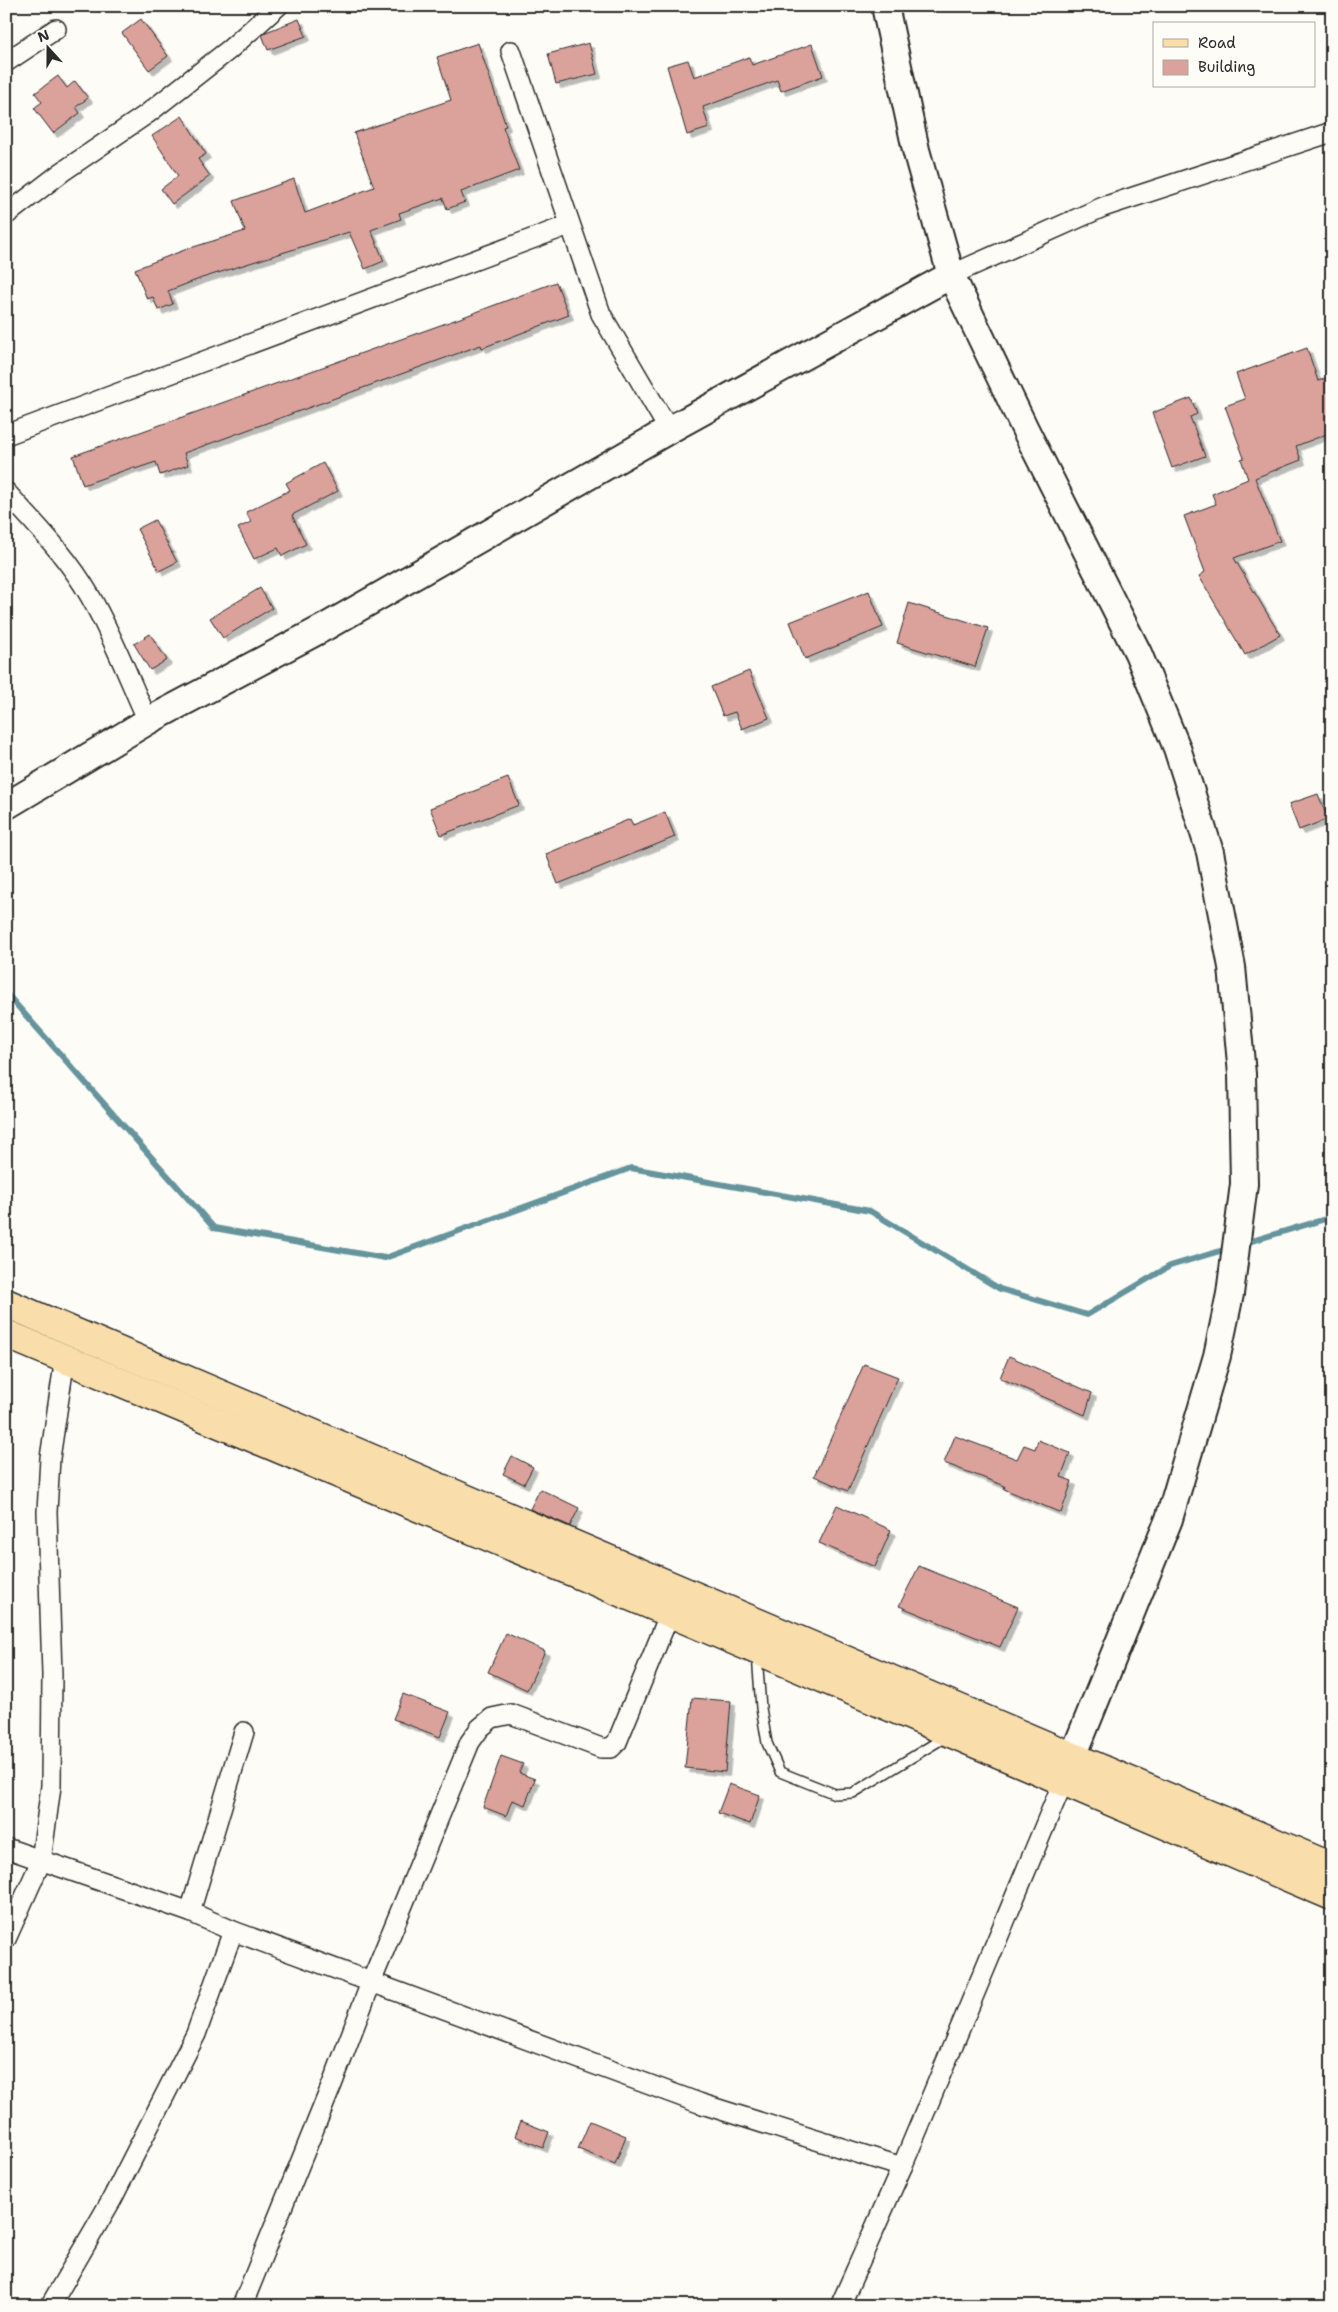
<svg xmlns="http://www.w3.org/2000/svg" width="1338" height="2312" font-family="'Shantell Sans',sans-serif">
<defs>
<filter id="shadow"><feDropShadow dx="4.5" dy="4.5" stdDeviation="0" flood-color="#0004"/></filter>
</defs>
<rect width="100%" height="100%" fill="#fdfcf7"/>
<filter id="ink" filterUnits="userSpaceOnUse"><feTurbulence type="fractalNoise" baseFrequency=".02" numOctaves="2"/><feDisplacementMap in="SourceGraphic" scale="10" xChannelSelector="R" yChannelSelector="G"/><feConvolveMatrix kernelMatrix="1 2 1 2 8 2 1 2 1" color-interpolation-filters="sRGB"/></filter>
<g filter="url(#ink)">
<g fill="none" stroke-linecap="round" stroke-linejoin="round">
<g stroke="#65949c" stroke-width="6">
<path d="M 6,993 L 214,1228 L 385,1258 L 631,1168 L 870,1211 L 1000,1289 L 1087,1315 L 1170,1266 L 1230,1248"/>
<path d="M 1242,1244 L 1332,1217"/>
</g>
</g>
<g fill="#dba19b" stroke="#2b2b2b" filter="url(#shadow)">
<path d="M 141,19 L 168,56 L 149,70 L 122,33 Z"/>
<path d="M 299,19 L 306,36 L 268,50 L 262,35 L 266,32 Z"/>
<path d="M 478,43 L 506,126 L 503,127 L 519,170 L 461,192 L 465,202 L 447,209 L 443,198 L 434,201 L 399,213 L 401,219 L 371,230 L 384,261 L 365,269 L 349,232 L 202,278 L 168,291 L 173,304 L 158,310 L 153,297 L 147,299 L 135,269 L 187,249 L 245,231 L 234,201 L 294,179 L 305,213 L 374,187 L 354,133 L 451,100 L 437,57 Z"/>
<path d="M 589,43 L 597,74 L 556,84 L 548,54 Z"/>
<path d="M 812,44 L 823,76 L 781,91 L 777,80 L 703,107 L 709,128 L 687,135 L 667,66 L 688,60 L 694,77 L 749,57 L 752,65 Z"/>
<path d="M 58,76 L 67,88 L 75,81 L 88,98 L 76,107 L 80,113 L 53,133 L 34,108 L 42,102 L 35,93 Z"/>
<path d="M 182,116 L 206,154 L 198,159 L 210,176 L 172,204 L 161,189 L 178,176 L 152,136 Z"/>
<path d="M 556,282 L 569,315 L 482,348 L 481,345 L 184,453 L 188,465 L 160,475 L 156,462 L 135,469 L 134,467 L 83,485 L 73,456 L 463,317 Z"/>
<path d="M 1307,348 L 1318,381 L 1332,376 L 1332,432 L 1296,446 L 1301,460 L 1255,478 L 1280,541 L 1234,558 L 1280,635 L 1245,655 L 1199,576 L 1205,572 L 1184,516 L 1216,504 L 1212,494 L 1248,479 L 1241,459 L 1244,458 L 1225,406 L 1245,399 L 1236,374 Z"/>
<path d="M 1191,398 L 1197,414 L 1190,417 L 1205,456 L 1172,468 L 1152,413 Z"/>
<path d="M 323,463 L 338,491 L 292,515 L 306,544 L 282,556 L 278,548 L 254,559 L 238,528 L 251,522 L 246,512 L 290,490 L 286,483 Z"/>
<path d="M 155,520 L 177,562 L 159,571 L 137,529 Z"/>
<path d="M 260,588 L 272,608 L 223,638 L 210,618 Z"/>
<path d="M 869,591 L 883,627 L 805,659 L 790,622 Z"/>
<path d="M 909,603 L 988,628 L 975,667 L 897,643 Z"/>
<path d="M 150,634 L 167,660 L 150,670 L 134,644 Z"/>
<path d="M 749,671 L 769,718 L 742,729 L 735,712 L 723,716 L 711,687 Z"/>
<path d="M 508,778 L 519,805 L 441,835 L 430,808 Z"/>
<path d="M 1318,794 L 1328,819 L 1299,830 L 1289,804 Z"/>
<path d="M 665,812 L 675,837 L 558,884 L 546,854 L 630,819 L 633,825 Z"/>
<path d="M 1009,1356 L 1092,1393 L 1085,1415 L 1000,1378 Z"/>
<path d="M 864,1364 L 898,1377 L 848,1491 L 814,1476 Z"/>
<path d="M 955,1436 L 1017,1459 L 1024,1445 L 1035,1449 L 1038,1440 L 1070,1453 L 1061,1477 L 1072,1481 L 1061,1513 L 1004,1489 L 1005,1486 L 944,1463 Z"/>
<path d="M 512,1456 L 533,1467 L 524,1484 L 503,1474 Z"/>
<path d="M 540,1489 L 579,1508 L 570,1526 L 530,1509 Z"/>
<path d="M 837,1505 L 891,1530 L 875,1567 L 819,1543 Z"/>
<path d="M 919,1566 L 1018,1607 L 1000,1647 L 899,1606 Z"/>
<path d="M 506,1633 L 545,1651 L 527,1690 L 488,1672 Z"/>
<path d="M 403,1694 L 450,1712 L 440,1737 L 393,1719 Z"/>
<path d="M 692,1698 L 731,1701 L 725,1772 L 685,1768 Z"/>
<path d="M 501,1756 L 523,1764 L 519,1773 L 535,1779 L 525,1805 L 512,1800 L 506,1816 L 483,1807 Z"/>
<path d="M 729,1784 L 760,1795 L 750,1824 L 718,1813 Z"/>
<path d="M 521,2121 L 549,2132 L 543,2148 L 515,2136 Z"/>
<path d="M 590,2121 L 626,2136 L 615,2164 L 578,2149 Z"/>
</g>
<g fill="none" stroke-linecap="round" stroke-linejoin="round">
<defs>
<path id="lane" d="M 757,1655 L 761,1708 L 767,1743 L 780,1772 L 835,1794 L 853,1793 L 947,1736"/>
<g id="street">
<path d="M 511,51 L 601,314 L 669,430"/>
<path d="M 6,62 L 56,29"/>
<path d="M 6,215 L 62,172 L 147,114 L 230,49 L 278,6"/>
<path d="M 951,275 L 1103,207 L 1332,132"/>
<path d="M 6,435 L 569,225"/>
<path d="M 6,492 C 36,525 68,557 90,596 C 113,636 129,679 148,721"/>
<path d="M 6,1848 L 190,1912 L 233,1931 L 699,2103 L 902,2167"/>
<path d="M 190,1912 L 244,1732"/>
<path d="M 6,1939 L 41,1861 L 51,1786 L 52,1675 L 47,1512 L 50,1458 L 65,1358"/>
<path d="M 50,2306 L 112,2199 L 196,2034 L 233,1931"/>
<path d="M 242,2306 L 333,2082 L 372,1980 L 470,1742 L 480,1728 L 492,1718 L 511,1714 L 601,1748 L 611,1748 L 617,1742 L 670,1613"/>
<path d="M 840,2306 L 902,2167 L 1063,1782"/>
</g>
<g id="secondary">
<path d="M 885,6 L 916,150 L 951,275 L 1025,429 L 1138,653 L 1177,748 L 1210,852 L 1232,967 L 1242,1074 L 1244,1184 L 1230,1294 L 1217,1356 L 1169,1519 L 1065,1776"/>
<path d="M 6,806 L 148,721 L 327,626 L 669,430 L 951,275"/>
</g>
<g id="primary">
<path d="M 6,1303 C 447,1493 891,1676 1332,1867"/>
<path d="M 6,1334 L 670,1613 L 1332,1896"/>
</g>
</defs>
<use href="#lane" stroke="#2b2b2b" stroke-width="12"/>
<use href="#street" stroke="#2b2b2b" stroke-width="22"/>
<use href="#secondary" stroke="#2b2b2b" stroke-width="30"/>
<use href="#primary" stroke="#2b2b2b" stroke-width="31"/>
<use href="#lane" stroke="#fdfcf7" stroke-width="9"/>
<use href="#street" stroke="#fdfcf7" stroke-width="19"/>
<use href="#secondary" stroke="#fdfcf7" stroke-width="26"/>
<use href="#primary" stroke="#f9deab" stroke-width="28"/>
</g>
</g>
<rect width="1338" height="2312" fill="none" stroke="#fdfcf7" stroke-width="25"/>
<rect x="12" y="12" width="1313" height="2287" fill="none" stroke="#2b2b2b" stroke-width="2" filter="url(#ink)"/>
<rect x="1153" y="22" width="162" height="65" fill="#fdfcf7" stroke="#a9a8a5"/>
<rect x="1163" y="39" width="25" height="8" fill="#f9deab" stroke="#a9a8a5"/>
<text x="1198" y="48" font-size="15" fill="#2b2b2b">Road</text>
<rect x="1163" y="60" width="25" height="15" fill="#dba19b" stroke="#a9a8a5"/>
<text x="1198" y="72" font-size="15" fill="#2b2b2b">Building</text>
<g transform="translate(48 48) rotate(339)" stroke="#fdfcf7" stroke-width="4" paint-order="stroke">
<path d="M0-4L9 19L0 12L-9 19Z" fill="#2b2b2b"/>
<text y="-8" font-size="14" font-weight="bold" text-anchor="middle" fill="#2b2b2b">N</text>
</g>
</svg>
